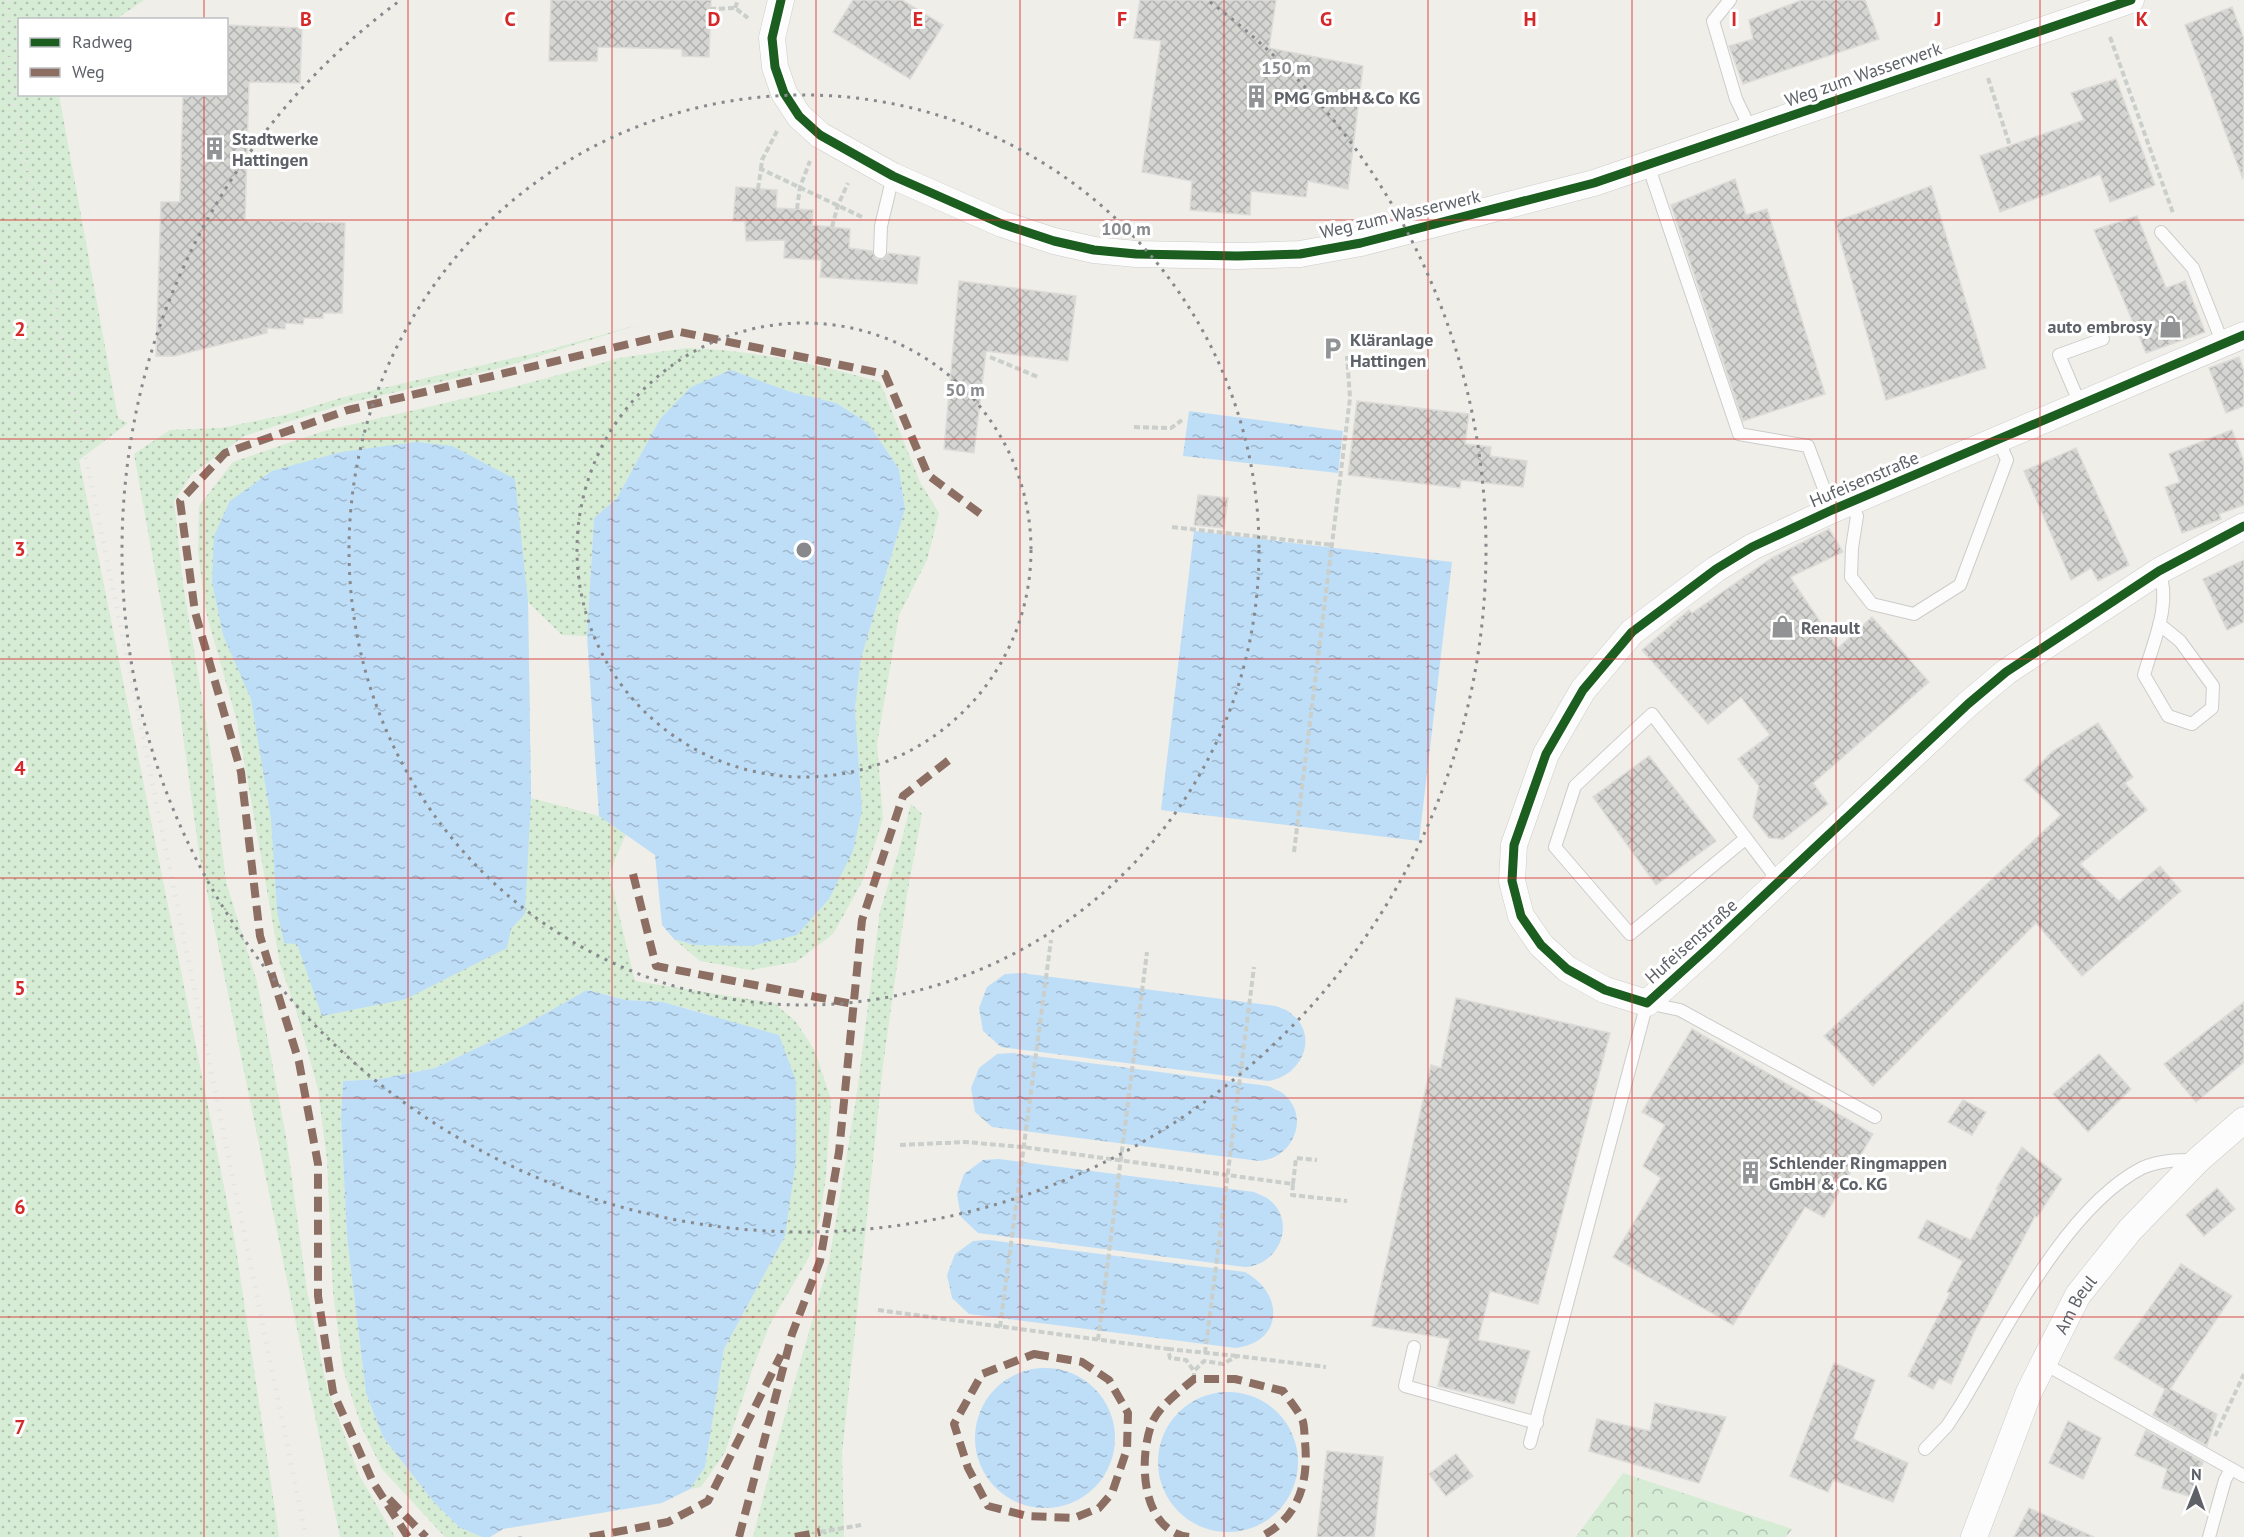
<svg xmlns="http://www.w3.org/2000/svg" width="2244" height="1537" font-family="'PT Sans',sans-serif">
<defs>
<pattern id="grass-dots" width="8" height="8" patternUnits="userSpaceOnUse" patternTransform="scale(1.5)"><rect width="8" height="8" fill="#d6ecd4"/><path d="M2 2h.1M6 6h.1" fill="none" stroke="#b1c3b0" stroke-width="1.8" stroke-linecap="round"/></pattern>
<pattern id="forest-crowns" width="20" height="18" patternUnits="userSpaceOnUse" patternTransform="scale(1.5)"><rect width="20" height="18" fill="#d6ecd4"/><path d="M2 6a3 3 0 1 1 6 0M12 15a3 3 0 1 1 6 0" fill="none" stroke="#b1c3b0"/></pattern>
<pattern id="water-ripples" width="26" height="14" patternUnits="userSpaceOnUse" patternTransform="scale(1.5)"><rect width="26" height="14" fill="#bedef8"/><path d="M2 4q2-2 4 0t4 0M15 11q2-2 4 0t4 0" fill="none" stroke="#9eb7cd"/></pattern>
<pattern id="building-cross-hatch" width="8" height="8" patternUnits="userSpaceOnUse" patternTransform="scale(1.5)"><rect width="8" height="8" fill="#d5d5d2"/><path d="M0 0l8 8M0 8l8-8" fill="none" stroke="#b0b0ae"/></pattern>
</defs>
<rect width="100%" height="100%" fill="#efeee9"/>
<g fill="url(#grass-dots)">
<path d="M 0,0 L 144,0 L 116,19 L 20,20 L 20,94 L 59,95 L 118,418 L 128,423 L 79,460 L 235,1242 L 279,1537 L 0,1537 Z"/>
<path d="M 641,324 L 504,367 L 344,404 L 244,436 L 191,475 L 174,501 L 183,584 L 210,746 L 226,882 L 257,982 L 287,1142 L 307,1291 L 327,1388 L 359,1475 L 395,1537 L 340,1537 L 199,853 L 178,698 L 134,454 L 170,430 L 221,428 L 285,415 L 344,397 L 544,351 Z"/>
<path d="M 686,348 C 752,350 817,364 880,382 L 920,482 L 939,513 L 927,560 L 899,615 L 877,744 L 883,819 L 863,880 L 833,934 L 796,962 L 751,970 L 700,961 L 674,939 L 694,945 L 862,810 L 855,709 L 861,659 L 905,509 L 899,469 L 868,423 L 836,403 L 788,391 L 660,419 L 617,498 L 594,518 L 587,636 L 562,635 L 528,602 L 531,798 L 599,816 L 626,834 L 609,873 L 635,981 L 774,1003 L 796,1022 L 815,1051 L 831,1100 L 826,1176 L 820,1218 L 809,1257 L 770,1324 L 752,1370 L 725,1452 L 701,1487 L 690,1489 L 705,1467 L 724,1349 L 785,1236 L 711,1015 L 663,1002 L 626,1000 L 588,990 L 523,1026 L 435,1068 L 380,1079 L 343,1081 L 341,1117 L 347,1237 L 366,1393 L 383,1437 L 432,1500 L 459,1527 L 482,1537 L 445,1537 L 382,1469 L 361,1426 L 343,1369 L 333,1292 L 327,1160 L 318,1089 L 297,1013 L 280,964 L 237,721 L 206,612 L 198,552 L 199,506 L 233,462 L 324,431 L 514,387 L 620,358 Z"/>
<path d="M 911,804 L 922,814 L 907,894 L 883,1065 L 842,1454 L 844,1537 L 753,1537 L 774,1454 L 829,1262 L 857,1093 L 880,911 L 899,850 Z"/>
</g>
<path fill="url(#forest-crowns)" d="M 1623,1473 L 1792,1529 L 1786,1537 L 1576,1537 Z"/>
<g fill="url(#water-ripples)">
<path d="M 731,370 L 788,391 L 836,403 L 868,423 L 899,469 L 905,509 L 861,659 L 855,709 L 862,810 L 853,851 L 829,899 L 797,935 L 752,946 L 694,945 L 674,939 L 662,925 L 655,855 L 599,816 L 587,636 L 594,518 L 617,498 L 660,419 L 691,387 Z"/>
<path d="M 1189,411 L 1343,431 L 1338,473 L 1183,456 Z"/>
<path d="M 416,442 L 452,446 L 515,479 L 528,601 L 531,798 L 525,914 L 511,929 L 507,948 L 406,999 L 322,1016 L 297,944 L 284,943 L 277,910 L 271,819 L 251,699 L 223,635 L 212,581 L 214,536 L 230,501 L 272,471 L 341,452 Z"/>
<path d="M 1194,531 L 1452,562 L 1419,841 L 1161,810 Z"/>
<path d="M 1021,973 L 1276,1006 C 1280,1008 1286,1009 1289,1012 C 1321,1034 1302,1077 1268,1081 L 1001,1047 L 983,1031 L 979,1008 L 987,987 L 1005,974 Z"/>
<path d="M 587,990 L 626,1000 L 663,1002 L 779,1035 L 796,1081 L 796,1160 L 785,1236 L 724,1349 L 705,1467 L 690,1489 L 662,1503 L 503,1529 L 490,1537 L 482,1537 L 459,1527 L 432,1500 L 383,1437 L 366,1393 L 347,1237 L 341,1117 L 343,1081 L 380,1079 L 435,1068 L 523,1026 Z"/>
<path d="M 1013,1053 L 1268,1086 C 1272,1088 1277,1090 1281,1092 C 1312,1114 1294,1159 1259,1161 L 992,1127 L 975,1112 L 971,1088 L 979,1068 L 997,1054 Z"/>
<path d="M 999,1159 L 1254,1192 C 1258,1194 1263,1196 1267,1198 C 1298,1220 1280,1265 1245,1267 L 978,1233 L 961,1217 L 957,1194 L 964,1174 L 983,1160 Z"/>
<path d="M 989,1240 L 1245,1272 C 1285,1294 1283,1342 1236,1348 L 969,1314 L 952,1298 L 947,1275 L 955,1254 L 973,1241 Z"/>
<circle cx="1045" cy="1438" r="70"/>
<circle cx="1228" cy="1462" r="70"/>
</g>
<g fill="url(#building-cross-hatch)" stroke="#dedcd8" stroke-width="1.5">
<path d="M 551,0 L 711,0 L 709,57 L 682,56 L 682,49 L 598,47 L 597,61 L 549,61 Z"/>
<path d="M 853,0 L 902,0 L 943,25 L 910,79 L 833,32 Z"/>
<path d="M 1140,0 L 1276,0 L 1269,48 L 1363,66 L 1348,189 L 1308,181 L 1306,197 L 1251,191 L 1250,215 L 1190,210 L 1192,181 L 1142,172 L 1161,41 L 1134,38 Z"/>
<path d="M 1802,0 L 1865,0 L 1879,39 L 1743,84 L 1729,46 L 1753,39 L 1749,20 Z"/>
<path d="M 2232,7 L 2244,39 L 2243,179 L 2185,25 Z"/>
<path d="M 226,25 L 302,28 L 300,83 L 249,82 L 245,220 L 345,223 L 342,313 L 323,313 L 323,318 L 304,318 L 303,324 L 285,323 L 285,329 L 267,328 L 267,333 L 174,356 L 156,356 L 161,202 L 180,202 L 183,94 L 226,94 Z"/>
<path d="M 2116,79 L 2155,185 L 2110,202 L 2100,174 L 2000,212 L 1980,156 L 2084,120 L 2071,93 Z"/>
<path d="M 1735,179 L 1746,215 L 1767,209 L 1825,394 L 1743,421 L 1671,205 Z"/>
<path d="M 1931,186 L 1986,368 L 1886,400 L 1835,222 Z"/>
<path d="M 736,187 L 777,190 L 776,208 L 813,210 L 812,225 L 850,229 L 849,248 L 872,251 L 876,259 L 884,259 L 888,253 L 920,257 L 917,284 L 820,277 L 822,260 L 784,258 L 785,240 L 746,241 L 745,221 L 733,221 Z"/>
<path d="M 2137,216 L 2166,288 L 2185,281 L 2205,332 L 2146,353 L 2094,230 Z"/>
<path d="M 959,281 L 1076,296 L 1068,361 L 986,351 L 974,453 L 944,449 Z"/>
<path d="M 2239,357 L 2244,371 L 2244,406 L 2226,413 L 2209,368 Z"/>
<path d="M 1357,401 L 1469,414 L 1465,444 L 1491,447 L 1490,456 L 1527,461 L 1523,487 L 1461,480 L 1460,488 L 1348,475 Z"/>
<path d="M 2232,430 L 2244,462 L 2244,505 L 2219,514 L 2221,519 L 2182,533 L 2165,487 L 2180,482 L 2169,454 Z"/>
<path d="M 2076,448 L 2129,565 L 2098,581 L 2091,568 L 2071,580 L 2024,471 Z"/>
<path d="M 1198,495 L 1228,498 L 1224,528 L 1194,525 Z"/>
<path d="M 1829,529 L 1843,552 L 1790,577 L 1838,648 L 1872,617 L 1929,682 L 1813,783 L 1828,804 L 1783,839 L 1769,838 L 1753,817 L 1759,786 L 1738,759 L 1770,735 L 1741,697 L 1708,724 L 1642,650 L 1689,610 L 1692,613 L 1772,558 Z"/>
<path d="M 2244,560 L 2244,622 L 2227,630 L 2203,579 Z"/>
<path d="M 2098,723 L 2133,777 L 2125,783 L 2147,810 L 2080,864 L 2119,901 L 2160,866 L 2181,891 L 2082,976 L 2036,923 L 1873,1086 L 1824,1036 L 2061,815 L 2024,780 L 2053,751 Z"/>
<path d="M 1649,756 L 1716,841 L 1656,885 L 1593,797 Z"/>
<path d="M 1456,998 L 1610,1033 L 1538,1304 L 1490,1291 L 1478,1340 L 1530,1351 L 1514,1404 L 1438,1386 L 1450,1339 L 1372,1326 L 1431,1065 L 1441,1068 Z"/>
<path d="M 2244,1002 L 2244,1062 L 2196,1102 L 2164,1064 Z"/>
<path d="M 1692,1029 L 1873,1134 L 1824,1217 L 1805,1207 L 1733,1325 L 1613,1257 L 1661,1178 L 1643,1166 L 1665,1125 L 1642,1112 Z"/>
<path d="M 2099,1054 L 2131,1089 L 2088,1132 L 2053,1094 Z"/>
<path d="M 1963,1100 L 1986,1112 L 1972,1135 L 1948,1122 Z"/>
<path d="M 2022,1147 L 2062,1179 L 2037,1217 L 2035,1216 L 1974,1332 L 1951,1384 L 1939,1378 L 1933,1389 L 1908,1376 L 1950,1293 L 1947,1292 L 1963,1261 L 1918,1238 L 1927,1220 L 1971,1240 L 1998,1190 L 1996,1189 Z"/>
<path d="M 2217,1188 L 2235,1209 L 2204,1236 L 2186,1215 Z"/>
<path d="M 2181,1264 L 2232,1296 L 2170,1389 L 2217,1414 L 2207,1446 L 2153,1415 L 2165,1389 L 2114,1358 Z"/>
<path d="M 1834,1363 L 1875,1380 L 1853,1439 L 1908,1463 L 1893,1502 L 1833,1480 L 1828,1492 L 1790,1476 Z"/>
<path d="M 1655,1403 L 1726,1417 L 1699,1483 L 1589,1451 L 1597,1419 L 1650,1431 Z"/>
<path d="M 2068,1421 L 2101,1438 L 2083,1479 L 2049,1463 Z"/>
<path d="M 2146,1430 L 2203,1462 L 2192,1497 L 2162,1488 L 2167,1469 L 2135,1455 Z"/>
<path d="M 1327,1451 L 1383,1457 L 1374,1537 L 1317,1537 Z"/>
<path d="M 1456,1454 L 1473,1476 L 1446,1496 L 1429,1474 Z"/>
<path d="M 2029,1508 L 2094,1537 L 2014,1537 Z"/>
</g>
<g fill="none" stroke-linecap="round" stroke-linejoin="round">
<defs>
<g id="service">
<path d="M 1730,0 L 1713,21 L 1736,99 L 1751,130"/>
<path d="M 1648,165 L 1739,434 L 1808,446 L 1832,510"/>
<path d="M 2161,232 L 2193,268 L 2223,344"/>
<path d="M 880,252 L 881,226 L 893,176"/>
<path d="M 2080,404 L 2059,355 L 2103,339"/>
<path d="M 1850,502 L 1857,516 L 1852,548 L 1851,577 L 1872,604 L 1914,614 L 1960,585 L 2007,460 L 1998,439"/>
<path d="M 2159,571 C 2172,603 2153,643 2144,675 L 2168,716 L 2192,724 L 2212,708 L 2213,686 L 2180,641 L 2159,624"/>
<path d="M 1745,839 L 1630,934 L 1555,847 L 1575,786 L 1652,714 L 1779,882"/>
<path d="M 1414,1347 L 1405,1386 L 1537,1423"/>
<path d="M 2043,1363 L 2244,1476"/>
<path d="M 1530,1443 L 1647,1003 L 1680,1010 L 1875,1117"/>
<path d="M 1925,1449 L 1947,1426 L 1962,1403 C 2005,1331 2066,1207 2142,1168 C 2160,1160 2178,1160 2196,1160"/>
<path d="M 2209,1537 L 2225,1480 L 2231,1469"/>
</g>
<g id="minor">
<path d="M 781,0 L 772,38 L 775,67 L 784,93 L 799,116 L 820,135 L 893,176 L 1002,224 L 1054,241 L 1094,250 L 1136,254 L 1237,256 L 1300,254 L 1361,243 L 1594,183 L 2131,0"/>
<path d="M 2244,335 L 1832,510 L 1752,547 L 1716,569 L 1632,632 L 1583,690 L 1546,754 L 1514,845 L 1512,881 L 1521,916 L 1541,945 L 1567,969 L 1605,990 L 1647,1003 L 1709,947 L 1968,704 L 2006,672 L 2159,571 L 2244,526"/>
<path id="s1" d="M 1974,1537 L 2029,1392 L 2078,1295 L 2130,1230 L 2198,1160 L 2244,1120"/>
</g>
</defs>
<use href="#service" stroke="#cccccb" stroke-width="14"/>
<use href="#minor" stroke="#cccccb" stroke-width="27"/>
<g stroke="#cacfcb" stroke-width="4" stroke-dasharray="6 3" stroke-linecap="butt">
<path d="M 735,8 L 738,0"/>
<path d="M 710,9 L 735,8 L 748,18"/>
<path d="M 2110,37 L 2173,213"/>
<path d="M 1988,78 L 2010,146"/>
<path d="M 761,169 L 762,160 L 777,131"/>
<path d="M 758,189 L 761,169 L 862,217"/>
<path d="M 797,209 L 800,187 L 810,161"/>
<path d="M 832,227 L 838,205 L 848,183"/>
<path d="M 990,357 L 1038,377"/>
<path d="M 1134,427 L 1171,428 L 1182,420"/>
<path d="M 1172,527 L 1332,545"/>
<path d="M 1294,852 L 1350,398 L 1347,356"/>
<path d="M 900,1145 L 965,1142 L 1023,1147 L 1293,1184 L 1292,1195 L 1347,1201"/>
<path d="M 1293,1184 L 1296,1158 L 1317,1160"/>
<path d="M 878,1310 L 1168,1349 L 1170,1358 L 1186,1360 L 1194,1371 L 1204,1361 L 1223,1364 L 1237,1356 L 1326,1367"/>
<path d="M 1000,1327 L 1051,940"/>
<path d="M 1098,1340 L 1147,952"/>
<path d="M 1168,1349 L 1237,1356"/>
<path d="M 1205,1353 L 1254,967"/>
<path d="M 1194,1379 L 1194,1371"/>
<path d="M 2215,1436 L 2244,1374"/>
<path d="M 820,1532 L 861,1525"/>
<path d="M 520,1536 L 520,1537"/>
</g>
<use href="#service" stroke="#fdfcfc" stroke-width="12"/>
<use href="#minor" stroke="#fdfcfc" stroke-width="26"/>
<path stroke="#e4e5e4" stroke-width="4.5" stroke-dasharray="1.5 8" stroke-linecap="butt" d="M 8,0 L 7,47 L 14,104 L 306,1537"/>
<g stroke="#8d6e63" stroke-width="8" stroke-dasharray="15 8" stroke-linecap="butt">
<path d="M 633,874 L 656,966 L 853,1004"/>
<path d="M 1034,1354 L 1082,1362 L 1109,1380 L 1128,1413 L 1127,1449 L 1112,1493 L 1099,1508 L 1074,1518 L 1027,1516 L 988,1506 L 968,1468 L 954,1424 L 982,1374 Z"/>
<path d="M 389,1499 L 426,1537"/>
<path d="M 408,1537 L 373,1482 L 333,1392 L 318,1296 L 318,1164 L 299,1062 L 260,936 L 241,772 L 195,612 L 180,501 L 225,453 L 348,410 L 680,332 L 885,374 L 928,475 L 986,518"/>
<path d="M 590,1537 L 668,1522 L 708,1501 L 781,1355"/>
<path d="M 739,1537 L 792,1334 L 820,1261 L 839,1152 L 862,920 L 903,796 L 949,760"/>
<path d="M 795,1537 L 820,1532"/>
<path d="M 1189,1537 C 1141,1531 1138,1459 1152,1423 C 1159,1406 1180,1391 1194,1379 L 1235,1379 L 1283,1391 C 1289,1400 1297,1409 1302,1419 C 1305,1425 1304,1435 1305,1442 C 1309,1483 1298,1519 1260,1537"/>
</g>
<defs>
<g id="cycleway">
<path d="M 781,0 L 772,38 L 775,67 L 784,93 L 799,116 L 820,135 L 893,176 L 1002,224 L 1054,241 L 1094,250 L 1136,254 L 1237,256 L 1300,254 L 1361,243 L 1594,183 L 2131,0"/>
<path d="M 2244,335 L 1832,510 L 1752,547 L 1716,569 L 1632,632 L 1583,690 L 1546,754 L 1514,845 L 1512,881 L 1521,916 L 1541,945 L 1567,969 L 1605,990 L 1647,1003 L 1709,947 L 1968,704 L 2006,672 L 2159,571 L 2244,526"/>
</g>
</defs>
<use href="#cycleway" stroke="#fff" stroke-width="13"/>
<use href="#cycleway" stroke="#1b5e20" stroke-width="9"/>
</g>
<path fill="none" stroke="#d62828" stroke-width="1.5" stroke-opacity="0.55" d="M 204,0 L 204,20M 408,0 L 408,1537M 612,0 L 612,1537M 816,0 L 816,1537M 1020,0 L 1020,1537M 1224,0 L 1224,1537M 1428,0 L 1428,1537M 1632,0 L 1632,1537M 1836,0 L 1836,1537M 2040,0 L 2040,1537M 204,94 L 204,1537M 0,220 L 2244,220M 0,439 L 2244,439M 0,659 L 2244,659M 0,878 L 2244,878M 0,1098 L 2244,1098M 0,1317 L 2244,1317"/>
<g fill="none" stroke="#87898c" stroke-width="3" stroke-dasharray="3 6">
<circle cx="804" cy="550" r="227"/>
<circle cx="804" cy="550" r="455"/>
<path d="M1210 2A682 682 0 1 1 398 2"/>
</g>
<defs>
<symbol id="building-bare" viewBox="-9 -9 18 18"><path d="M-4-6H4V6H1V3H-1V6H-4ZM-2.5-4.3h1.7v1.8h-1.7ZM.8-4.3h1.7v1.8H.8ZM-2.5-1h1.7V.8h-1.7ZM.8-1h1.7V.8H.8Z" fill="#919395" stroke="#fff" stroke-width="2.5" paint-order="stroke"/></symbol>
<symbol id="shop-bare" viewBox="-9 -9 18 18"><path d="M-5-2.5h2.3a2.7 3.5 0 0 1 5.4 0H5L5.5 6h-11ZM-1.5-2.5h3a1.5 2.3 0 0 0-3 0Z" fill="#919395" stroke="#fff" stroke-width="2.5" paint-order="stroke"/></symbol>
<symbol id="parking-bare" viewBox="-9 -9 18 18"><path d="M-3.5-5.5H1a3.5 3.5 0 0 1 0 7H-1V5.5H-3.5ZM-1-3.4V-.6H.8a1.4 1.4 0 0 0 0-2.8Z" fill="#919395" stroke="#fff" stroke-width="2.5" paint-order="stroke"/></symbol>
</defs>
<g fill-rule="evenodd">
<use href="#building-bare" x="1240" y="80" width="33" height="33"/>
<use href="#building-bare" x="198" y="132" width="33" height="33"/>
<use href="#shop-bare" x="2154" y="310" width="33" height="33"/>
<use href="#parking-bare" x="1316" y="332" width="33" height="33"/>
<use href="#shop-bare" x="1766" y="610" width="33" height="33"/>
<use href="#building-bare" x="1734" y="1156" width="33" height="33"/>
</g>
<g text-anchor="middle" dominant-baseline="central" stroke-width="6" stroke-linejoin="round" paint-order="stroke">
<g font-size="18" fill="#5e6268" stroke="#fff">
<text transform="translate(1863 74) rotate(-19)">Weg zum Wasserwerk</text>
<text transform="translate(1400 214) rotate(-13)">Weg zum Wasserwerk</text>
<text transform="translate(1864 479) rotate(-23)">Hufeisenstraße</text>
<text transform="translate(1691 941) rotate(-42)">Hufeisenstraße</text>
<text stroke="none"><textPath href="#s1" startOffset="254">Am Beul</textPath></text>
</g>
<g font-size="18" font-weight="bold" fill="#5e6268" stroke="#fff" text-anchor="start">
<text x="1274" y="97">PMG GmbH&amp;Co KG</text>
<text x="232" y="138">Stadtwerke<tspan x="232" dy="21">Hattingen</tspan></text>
<text x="2152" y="326" text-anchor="end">auto embrosy</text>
<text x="1350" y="339">Kläranlage<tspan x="1350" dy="21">Hattingen</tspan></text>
<text x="1801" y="627">Renault</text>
<text x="1769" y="1162">Schlender Ringmappen<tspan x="1769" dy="21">GmbH &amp; Co. KG</tspan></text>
</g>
</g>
<g font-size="20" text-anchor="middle" font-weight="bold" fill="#d62828" stroke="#fff" stroke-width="6" stroke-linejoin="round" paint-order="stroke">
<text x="306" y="26">B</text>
<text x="510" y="26">C</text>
<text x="714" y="26">D</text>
<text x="918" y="26">E</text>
<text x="1122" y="26">F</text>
<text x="1326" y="26">G</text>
<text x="1530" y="26">H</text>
<text x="1734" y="26">I</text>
<text x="1938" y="26">J</text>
<text x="2142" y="26">K</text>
<text x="20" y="336">2</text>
<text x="20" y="556">3</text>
<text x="20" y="775">4</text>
<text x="20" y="995">5</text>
<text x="20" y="1214">6</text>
<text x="20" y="1434">7</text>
</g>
<circle cx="804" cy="550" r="9" fill="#87898c" stroke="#fff" stroke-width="3"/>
<g font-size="18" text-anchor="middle" font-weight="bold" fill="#87898c" stroke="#fff" stroke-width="6" stroke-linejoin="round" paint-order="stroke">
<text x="1286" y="74">150 m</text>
<text x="1126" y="235">100 m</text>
<text x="965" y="396">50 m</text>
</g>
<rect x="18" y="18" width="210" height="78" fill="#ffffff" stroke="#bfc0c3" stroke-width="1.5"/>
<rect x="30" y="38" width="30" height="9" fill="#1b5e20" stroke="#bfc0c3" stroke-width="1.5"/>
<text x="72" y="48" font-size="18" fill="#5e6268">Radweg</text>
<rect x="30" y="68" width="30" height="9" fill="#8d6e63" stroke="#bfc0c3" stroke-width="1.5"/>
<text x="72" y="78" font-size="18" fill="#5e6268">Weg</text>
<g transform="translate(2196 1489) rotate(1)" stroke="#ffffff" stroke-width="4.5" paint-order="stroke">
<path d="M0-4.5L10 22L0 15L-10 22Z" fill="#5e6268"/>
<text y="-9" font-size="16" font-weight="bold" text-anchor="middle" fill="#5e6268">N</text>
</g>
</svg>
